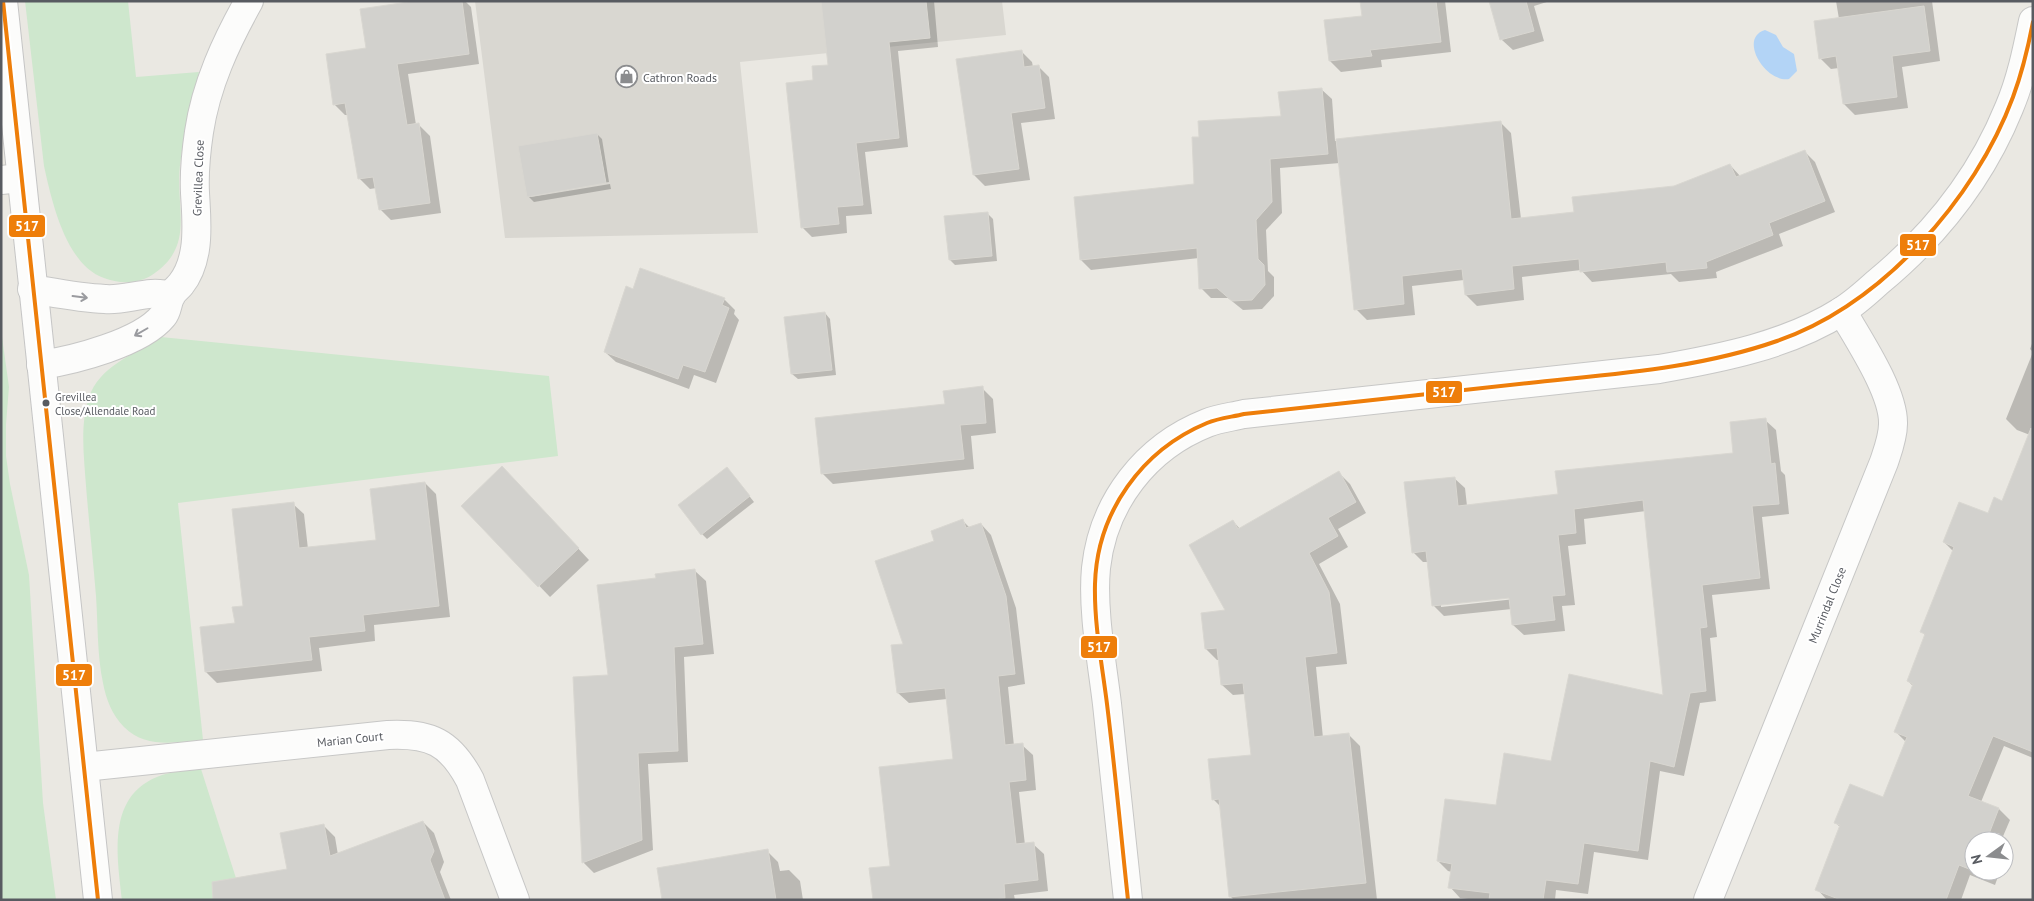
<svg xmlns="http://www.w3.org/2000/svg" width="2034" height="901" font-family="'PT Sans',sans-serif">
<rect width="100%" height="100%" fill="#eae8e2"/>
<path fill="#d9d7d1" d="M 475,1 L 1002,1 L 1006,35 L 740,62 L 758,233 L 505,238 Z"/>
<g fill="#cee7cd">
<path d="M 25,1 L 128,1 L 136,77 L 199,72 C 191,103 184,133 180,165 C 175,209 196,246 152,275 C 138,284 119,284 104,278 C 66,265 52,202 44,166 Z"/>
<path d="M 1,330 L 9,387 L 6,424 L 6,456 L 10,484 L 29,575 L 43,803 L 56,900 L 1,900 Z"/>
<path d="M 161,337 L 549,376 L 558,456 L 178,503 L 203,740 C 175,742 146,749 124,727 C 112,715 106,699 103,683 C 97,654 98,625 96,596 C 93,559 89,523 86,486 C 84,456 79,421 91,392 C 104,364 137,353 161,337 Z"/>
<path d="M 201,769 L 243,900 L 122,900 C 117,854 106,794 162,775 C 174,771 188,771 201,769 Z"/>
</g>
<path fill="#b3d4f6" d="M 1765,30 L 1776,35 L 1783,47 L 1794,54 L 1797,71 L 1789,79 C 1765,83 1738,38 1765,30 Z"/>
<g fill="#0003" fill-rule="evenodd">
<path d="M 424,1 L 465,1 L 471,7 L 479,64 L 408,74 L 416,125 L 419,125 L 430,136 L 441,213 L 391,220 L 380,209 L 376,188 L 370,189 L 359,178 L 348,115 L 345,115 L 334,104 L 367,49 Z"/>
<path d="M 832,1 L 934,1 L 938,47 L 898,51 L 908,147 L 865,152 L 872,214 L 846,216 L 847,233 L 812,237 L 803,228 L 815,81 L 829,66 Z"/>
<path d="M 1362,1 L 1445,1 L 1451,52 L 1381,60 L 1382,67 L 1341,72 L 1330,61 L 1364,17 Z"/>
<path d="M 1490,1 L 1550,1 L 1534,6 L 1544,41 L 1513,50 L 1502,40 Z"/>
<path d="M 1836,1 L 1932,1 L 1940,61 L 1902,67 L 1908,108 L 1855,115 L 1844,104 L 1839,68 L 1831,69 L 1820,58 L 1839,19 Z"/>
<path d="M 1021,51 L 1032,62 L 1033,67 L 1039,67 L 1049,77 L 1055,119 L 1021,123 L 1030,180 L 985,186 L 974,175 L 958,60 Z"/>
<path d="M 1321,89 L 1332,99 L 1335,141 L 1500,122 L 1511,133 L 1521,219 L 1575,213 L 1674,187 L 1730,165 L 1741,177 L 1804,151 L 1815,162 L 1835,212 L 1779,234 L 1783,246 L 1716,272 L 1717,278 L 1679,282 L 1671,274 L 1592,282 L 1581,270 L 1522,277 L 1524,300 L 1477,306 L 1466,295 L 1464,280 L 1412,286 L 1415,315 L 1367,320 L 1356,309 L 1340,163 L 1280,168 L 1282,213 L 1266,230 L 1268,271 L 1274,277 L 1274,296 L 1262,309 L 1243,310 L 1228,298 L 1211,298 L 1201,288 L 1199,258 L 1091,270 L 1081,260 L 1195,185 L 1282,117 Z"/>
<path d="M 597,134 L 602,139 L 609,182 L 531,195 L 531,197 L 610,184 L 611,189 L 534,202 L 528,196 Z"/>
<path d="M 987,213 L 993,219 L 997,261 L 955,265 L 950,260 Z"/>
<path d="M 724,299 L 735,310 L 734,314 L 739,320 L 716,383 L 694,375 L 689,389 L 616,362 L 605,352 Z"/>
<path d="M 825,313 L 830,319 L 836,375 L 798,379 L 792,374 L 786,318 Z"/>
<path d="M 2033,341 L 2033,352 L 2030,349 Z"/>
<path d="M 2033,352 L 2033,758 L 2004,746 L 1981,802 L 1999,809 L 2010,820 L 2001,841 L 1974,841 L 1974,871 L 2000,871 L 1995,885 L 1970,875 L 1961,900 L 1827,900 L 1817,889 L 1841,828 L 1836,823 L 1883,799 L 1906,742 L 1895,731 L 1913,686 L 1908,681 L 1926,636 L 1921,631 L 1954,552 L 1944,542 L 1989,515 L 2003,502 L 2030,435 L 2017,430 L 2006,419 Z"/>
<path d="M 982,388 L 993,399 L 996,433 L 971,436 L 974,469 L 833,484 L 822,473 Z"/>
<path d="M 1765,420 L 1776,430 L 1781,471 L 1785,475 L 1789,514 L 1762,517 L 1770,589 L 1712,595 L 1717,637 L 1710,638 L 1716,701 L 1700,703 L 1684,776 L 1660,771 L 1648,860 L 1594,852 L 1588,894 L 1556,890 L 1555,900 L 1476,900 L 1460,898 L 1450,887 L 1452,872 L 1448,871 L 1438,861 L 1497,806 L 1552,762 L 1664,696 L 1646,511 L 1584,519 L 1586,544 L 1568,546 L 1575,605 L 1562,606 L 1565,631 L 1524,635 L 1513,625 L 1512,609 L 1444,616 L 1434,606 L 1428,562 L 1423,562 L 1413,552 L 1454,478 L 1465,488 L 1467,506 L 1559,495 L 1735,454 ZM 1515,596 L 1515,599 L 1441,607 L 1441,604 Z"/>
<path d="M 1339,473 L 1350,484 L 1366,513 L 1338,529 L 1348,547 L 1319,564 L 1340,604 L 1347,664 L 1316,667 L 1323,738 L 1349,735 L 1360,746 L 1377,900 L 1234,900 L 1230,896 L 1221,807 L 1213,799 L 1252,756 L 1245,694 L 1233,695 L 1222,685 L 1219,660 L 1217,660 L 1206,649 L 1227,611 L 1233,521 L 1240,529 Z"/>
<path d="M 732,474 L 754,502 L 707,539 L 702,534 Z"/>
<path d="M 513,479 L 589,560 L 550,597 L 462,506 Z"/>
<path d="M 425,483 L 436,494 L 450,617 L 374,625 L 375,641 L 319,648 L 322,671 L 217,683 L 206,672 L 236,624 L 293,504 L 304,514 L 308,549 L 377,541 Z"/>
<path d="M 963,521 L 970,528 L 981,524 L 991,535 L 1016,608 L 1025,684 L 1008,687 L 1014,746 L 1022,745 L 1033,755 L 1036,790 L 1019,792 L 1025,845 L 1033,844 L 1044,854 L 1048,891 L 1014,895 L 1015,900 L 874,900 L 954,760 L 947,699 L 909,703 L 898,693 L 905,645 L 936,542 Z"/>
<path d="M 695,571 L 706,581 L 714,654 L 684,657 L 688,762 L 648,764 L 653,850 L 594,873 L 583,862 L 609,676 L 657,579 Z"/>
<path d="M 423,822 L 434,833 L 444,862 L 440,872 L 451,900 L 272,900 L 289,870 L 324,826 L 335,837 L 338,855 Z"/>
<path d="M 767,851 L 778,862 L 780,871 L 789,870 L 800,881 L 803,900 L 664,900 Z"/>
<path d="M 2004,852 L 2007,855 L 2004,862 Z"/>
</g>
<g fill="#d2d1cd" stroke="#d9d7d1">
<path d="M 415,1 L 462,1 L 469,54 L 397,64 L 407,125 L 419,123 L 430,203 L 379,210 L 373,177 L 358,179 L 345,103 L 333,105 L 326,54 L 366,48 L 360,9 Z"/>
<path d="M 821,1 L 926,1 L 930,38 L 889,42 L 899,138 L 856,143 L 863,205 L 837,207 L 839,224 L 801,228 L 786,83 L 813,80 L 812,66 L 828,65 Z"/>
<path d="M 1360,1 L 1436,1 L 1441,42 L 1370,50 L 1372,56 L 1329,61 L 1324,20 L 1362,16 Z"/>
<path d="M 1489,1 L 1526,1 L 1534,31 L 1500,40 Z"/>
<path d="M 1924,6 L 1930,51 L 1892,56 L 1897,97 L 1843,104 L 1836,56 L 1819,59 L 1814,21 Z"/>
<path d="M 1022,50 L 1024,67 L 1039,65 L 1045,108 L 1011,113 L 1019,169 L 973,175 L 956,59 Z"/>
<path d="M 1322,88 L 1328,154 L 1270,159 L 1272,202 L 1256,220 L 1258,259 L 1264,265 L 1265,285 L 1252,300 L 1232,301 L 1217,288 L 1199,289 L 1197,248 L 1080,260 L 1074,197 L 1194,184 L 1192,137 L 1199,137 L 1198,121 L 1281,116 L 1278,92 Z"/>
<path d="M 1501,121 L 1511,219 L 1574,212 L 1572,197 L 1674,186 L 1730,164 L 1736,177 L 1805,150 L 1825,201 L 1769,223 L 1773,235 L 1706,262 L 1707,268 L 1667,272 L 1666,262 L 1580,272 L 1579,259 L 1512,266 L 1514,289 L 1465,295 L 1462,269 L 1402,276 L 1404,304 L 1354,310 L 1336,139 Z"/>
<path d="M 597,133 L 606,183 L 527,197 L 518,146 Z"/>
<path d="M 988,212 L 992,256 L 949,260 L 944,216 Z"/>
<path d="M 640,268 L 725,298 L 722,305 L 729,308 L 705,372 L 683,365 L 678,379 L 604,352 L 626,286 L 633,289 Z"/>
<path d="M 825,312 L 832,370 L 791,374 L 784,317 Z"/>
<path d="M 983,386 L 986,423 L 960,425 L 964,459 L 821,474 L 815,418 L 945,404 L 943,391 Z"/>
<path d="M 1766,418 L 1771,464 L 1775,463 L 1779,504 L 1752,506 L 1760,578 L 1702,585 L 1707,627 L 1700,628 L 1706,691 L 1690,693 L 1674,767 L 1650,761 L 1638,851 L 1584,843 L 1578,884 L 1546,880 L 1543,900 L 1489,900 L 1490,893 L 1448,888 L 1452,864 L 1437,861 L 1445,799 L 1496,805 L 1504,753 L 1551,761 L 1569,674 L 1663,695 L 1643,500 L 1574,509 L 1576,533 L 1558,535 L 1565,595 L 1552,596 L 1555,620 L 1512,625 L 1509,598 L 1432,606 L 1426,551 L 1412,553 L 1404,482 L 1455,477 L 1458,506 L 1558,494 L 1555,471 L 1733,453 L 1730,422 Z"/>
<path d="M 2031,428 L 2033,752 L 1993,736 L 1968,796 L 1999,808 L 1987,839 L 1993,841 L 1974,841 L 1974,871 L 1985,871 L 1984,875 L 1959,865 L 1946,900 L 1841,900 L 1815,890 L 1840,825 L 1834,823 L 1850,784 L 1883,797 L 1907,737 L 1894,732 L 1913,684 L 1907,681 L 1925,634 L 1920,632 L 1954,547 L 1943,542 L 1959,502 L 1988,513 L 1994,497 L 2002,501 Z"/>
<path d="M 502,466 L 579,548 L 538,587 L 461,506 Z"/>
<path d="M 727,467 L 750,496 L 701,535 L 678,505 Z"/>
<path d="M 1339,471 L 1356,502 L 1328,518 L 1338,536 L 1309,553 L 1329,592 L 1337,653 L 1305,657 L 1314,737 L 1349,733 L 1366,883 L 1229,897 L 1219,799 L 1212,800 L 1208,759 L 1251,755 L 1243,683 L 1221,685 L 1217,648 L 1205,649 L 1201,613 L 1225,610 L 1189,545 L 1233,520 L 1238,529 Z"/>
<path d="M 425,482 L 439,606 L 363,615 L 365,631 L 309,637 L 312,660 L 205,672 L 200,627 L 235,623 L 232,607 L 243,606 L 232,509 L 294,502 L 299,548 L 376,540 L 370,489 Z"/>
<path d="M 963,519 L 966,528 L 981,523 L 1006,596 L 1015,674 L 998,676 L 1005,745 L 1023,743 L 1026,780 L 1009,782 L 1016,844 L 1034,842 L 1038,880 L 1004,884 L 1005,898 L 983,900 L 873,900 L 869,868 L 890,866 L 879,767 L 953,759 L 945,688 L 897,693 L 891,645 L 903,644 L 875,561 L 934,541 L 931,531 Z"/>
<path d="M 695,569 L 703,644 L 674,647 L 678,751 L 638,753 L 642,840 L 582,863 L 573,677 L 608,675 L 597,585 L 656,578 L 655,574 Z"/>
<path d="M 423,821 L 434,851 L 430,860 L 445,900 L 213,900 L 212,882 L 287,869 L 280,833 L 324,824 L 330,856 Z"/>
<path d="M 768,849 L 776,900 L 662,900 L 657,868 Z"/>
</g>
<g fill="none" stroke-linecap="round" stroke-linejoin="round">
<defs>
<g id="street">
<path d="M 1,180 L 21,178"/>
<path d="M 32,289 C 56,293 80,298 105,299 C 127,301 149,289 170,296"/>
<path d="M 41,365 C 74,360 141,343 163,316 C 168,310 167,302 171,296 C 173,291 178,288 181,284 C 189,274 193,262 195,249 C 198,231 196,211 195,193 C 194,172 196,152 199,132 C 206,85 226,42 249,1"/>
<path d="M 84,767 L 388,735 C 430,733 450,742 470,780 L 515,900"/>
<path d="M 1128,900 C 1121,834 1114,769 1107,704 C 1102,662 1092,610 1096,568 C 1103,502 1146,447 1207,423 C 1219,418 1232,417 1244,414 L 1659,369 C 1722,358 1788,345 1842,311 C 1855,303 1867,292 1878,282 C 1935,235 1981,177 2009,108 C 2021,80 2027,50 2033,21"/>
<path d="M 1708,900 L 1884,462 C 1888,450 1893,437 1893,424 C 1894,392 1858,339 1842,311"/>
</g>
<path id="secondary" d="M 3,1 L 98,900"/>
</defs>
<use href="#street" stroke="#c7c7c6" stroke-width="30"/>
<use href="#secondary" stroke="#c5c5c5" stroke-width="30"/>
<use href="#street" stroke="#fcfcfb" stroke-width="28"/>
<use href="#secondary" stroke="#fcfcfb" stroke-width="28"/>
<defs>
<g id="bus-1">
<path d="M 3,1 L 98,900"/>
<path d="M 1128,900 C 1121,835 1115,769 1107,704 C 1102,664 1094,624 1095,584 C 1097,512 1142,450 1207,423 C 1219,418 1232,417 1244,414 C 1339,404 1434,393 1529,383 C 1612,374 1697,369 1777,341 C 1881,305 1975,200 2013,97 C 2022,73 2028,48 2033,22"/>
</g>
</defs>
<use href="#bus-1" stroke="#fff" stroke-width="8"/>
<use href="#bus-1" stroke="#ee7e0a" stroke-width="4"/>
</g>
<defs><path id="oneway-shaft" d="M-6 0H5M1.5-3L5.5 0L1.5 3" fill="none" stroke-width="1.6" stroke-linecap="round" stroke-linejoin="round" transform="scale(1.25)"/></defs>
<g stroke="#9a9b9f">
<use href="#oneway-shaft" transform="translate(80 297) rotate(7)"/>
<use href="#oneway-shaft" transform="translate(141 332) rotate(150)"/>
</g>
<defs>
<symbol id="shop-ring" viewBox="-11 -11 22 22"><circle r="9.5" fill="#fff" stroke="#8b8c8e" stroke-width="1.5"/><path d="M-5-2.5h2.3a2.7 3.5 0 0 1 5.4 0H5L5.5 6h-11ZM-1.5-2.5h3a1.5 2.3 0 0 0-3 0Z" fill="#8b8c8e"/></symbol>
</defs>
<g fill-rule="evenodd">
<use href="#shop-ring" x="614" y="64" width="25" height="25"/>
</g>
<circle fill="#585b61" stroke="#fff" stroke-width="2" cx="46" cy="403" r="4.5"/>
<g text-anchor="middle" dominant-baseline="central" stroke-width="4" stroke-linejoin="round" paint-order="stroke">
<g font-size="11" fill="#585b61" stroke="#fff" text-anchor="start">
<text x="55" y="397">Grevillea<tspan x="55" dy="14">Close/Allendale Road</tspan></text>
</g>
<g font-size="12" fill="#585b61" stroke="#fff" text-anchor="start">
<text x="643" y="77">Cathron Roads</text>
</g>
<g font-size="12" fill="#585b61" stroke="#fff">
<text transform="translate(198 178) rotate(-88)">Grevillea Close</text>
<text transform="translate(1827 605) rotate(-68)">Murrindal Close</text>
<text transform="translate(350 739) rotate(-6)">Marian Court</text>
</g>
</g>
<g stroke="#fff" stroke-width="2">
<rect x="8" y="214" width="38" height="24" rx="5" fill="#ee7e0a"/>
<rect x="1899" y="233" width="38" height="24" rx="5" fill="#ee7e0a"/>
<rect x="1425" y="380" width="38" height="24" rx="5" fill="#ee7e0a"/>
<rect x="1080" y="635" width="38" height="24" rx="5" fill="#ee7e0a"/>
<rect x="55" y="663" width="38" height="24" rx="5" fill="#ee7e0a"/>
</g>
<g font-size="14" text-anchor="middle" font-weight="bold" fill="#fff">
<text x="27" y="231">517</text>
<text x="1918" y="250">517</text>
<text x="1444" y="397">517</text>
<text x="1099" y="652">517</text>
<text x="74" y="680">517</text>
</g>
<rect width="2034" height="901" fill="none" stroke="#585b61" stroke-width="5"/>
<g transform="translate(1989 856) rotate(255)"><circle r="24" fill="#ffffff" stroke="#bcbdc0"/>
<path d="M0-4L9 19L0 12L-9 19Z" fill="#8b8c8e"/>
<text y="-8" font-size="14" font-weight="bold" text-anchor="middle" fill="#585b61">N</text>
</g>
</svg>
